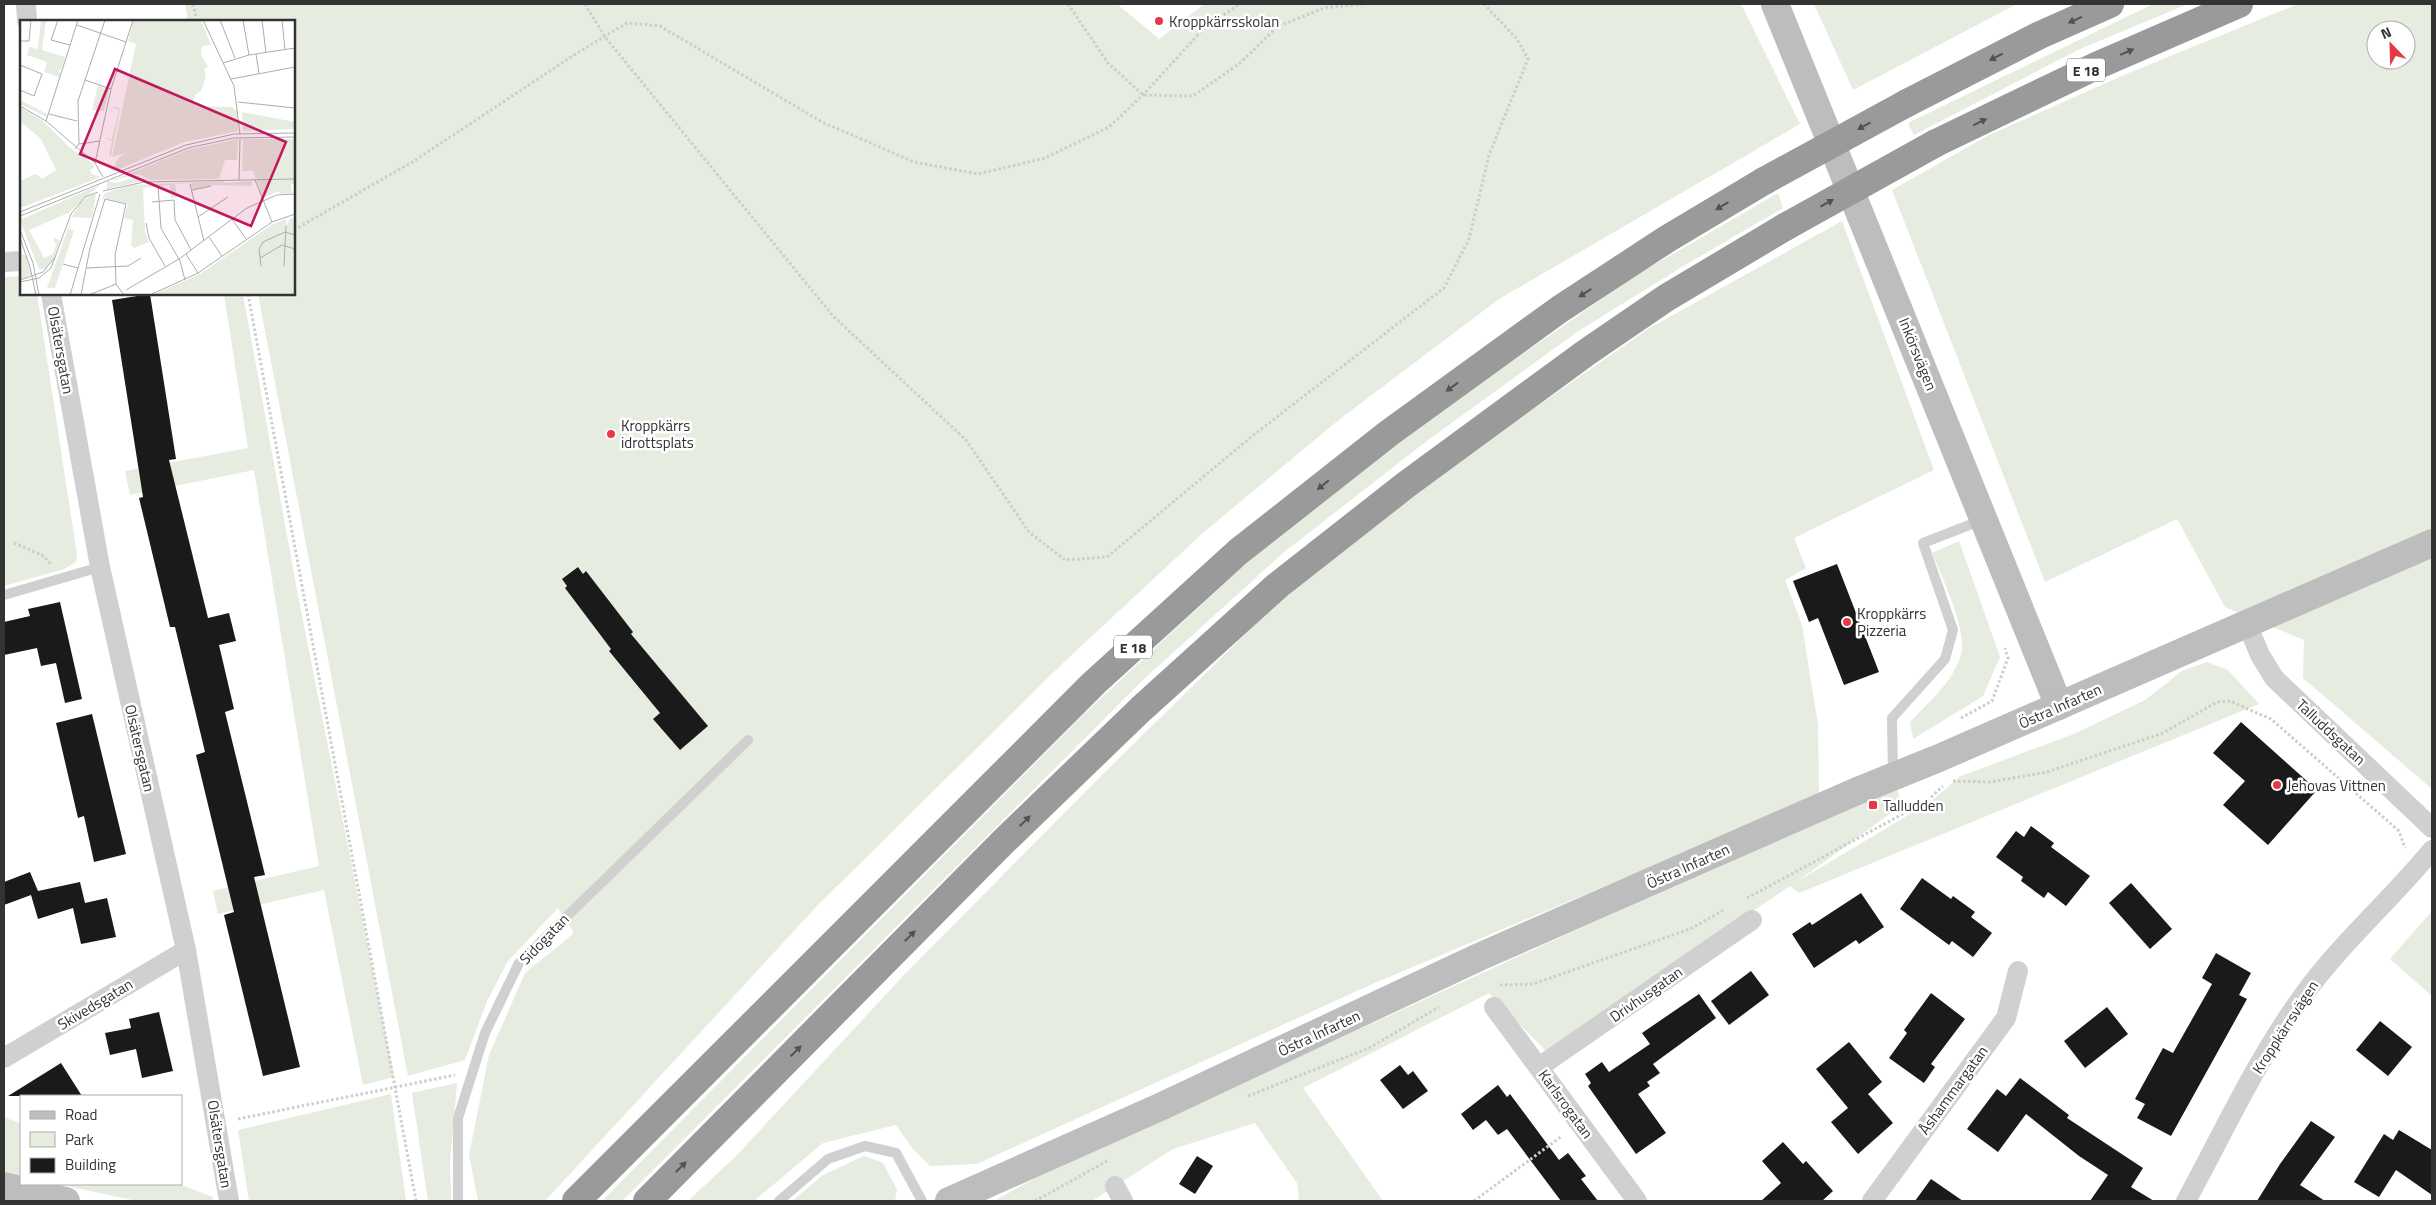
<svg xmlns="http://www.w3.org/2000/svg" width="2436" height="1205" font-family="'Titillium Web',sans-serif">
<rect width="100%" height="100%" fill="#fff"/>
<g fill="#e6ecdf" fill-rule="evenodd">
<path d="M 185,4 L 1117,4 L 1159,39 L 1204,4 L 1741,4 L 1800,124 L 1499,299 L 1340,419 L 1204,532 L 1063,663 L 816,907 L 545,1201 L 478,1201 L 469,1155 L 489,1055 L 525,973 L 574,933 L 558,908 L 508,961 L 487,1001 L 465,1060 L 408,1076 L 258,294 L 294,294 L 294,21 L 188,21 Z"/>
<path d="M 1814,4 L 2017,4 L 1853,90 Z"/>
<path d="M 2153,4 L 2188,4 L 2080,49 L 1914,135 L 1908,123 Z"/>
<path d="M 2298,4 L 2432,4 L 2432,789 L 2303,678 L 2304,640 L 2225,607 L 2177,519 L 2045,582 L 1892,190 L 1989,135 L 2124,75 ZM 2376,30 L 2406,30 L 2406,60 L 2376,60 Z"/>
<path d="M 1778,193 L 1783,208 L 1685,265 L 1577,332 L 1428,440 L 1283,553 L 1143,680 L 622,1201 L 602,1201 L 1084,714 L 1240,569 L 1385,450 L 1635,276 Z"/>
<path d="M 1842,221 L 1934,470 L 1794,538 L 1806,568 L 1785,580 L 1802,625 L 1818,725 L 1819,796 L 1370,985 L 977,1164 L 930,1166 L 912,1148 L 896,1125 L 823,1143 L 754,1201 L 688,1201 L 738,1154 L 902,977 L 1103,774 L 1276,604 L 1459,461 L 1648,329 Z"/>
<path d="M 21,276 L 21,294 L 37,294 L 77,555 L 76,562 L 64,569 L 4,586 L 4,277 Z"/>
<path d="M 224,294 L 243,294 L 299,601 L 394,1077 L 363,1085 L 324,890 L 218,914 L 213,891 L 319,866 L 254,470 L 130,495 L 125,471 L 248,448 Z"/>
<path d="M 1959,541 L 2000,657 L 1983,696 L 1913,739 L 1910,722 C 1928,703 1953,682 1961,655 C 1968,631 1942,577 1932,553 Z"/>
<path d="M 2207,662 L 2228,670 L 2259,704 L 1799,893 L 1790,886 L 1546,1051 L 1489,993 L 1303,1088 L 1383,1201 L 1299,1201 L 1297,1183 L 1255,1123 L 1173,1149 L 1092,1201 L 994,1201 L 1039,1176 L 1572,932 L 1897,789 L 1902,805 L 1798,881 L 1930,802 L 1961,776 L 2074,734 L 2145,700 L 2182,671 Z"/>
<path d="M 2432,911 L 2432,996 L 2390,959 Z"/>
<path d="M 457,1083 L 450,1161 L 451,1201 L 428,1201 L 412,1093 Z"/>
<path d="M 391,1094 L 406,1201 L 249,1201 L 238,1130 Z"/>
<path d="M 4,1117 L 21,1124 L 21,1176 L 4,1172 Z"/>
<path d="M 864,1156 L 883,1163 L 897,1190 L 895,1201 L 792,1201 L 823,1175 Z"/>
<path d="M 57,1184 L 179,1184 L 213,1197 L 212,1201 L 137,1201 Z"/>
</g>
<g fill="#1a1a1a">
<path d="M 150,294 L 176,459 L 169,460 L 208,618 L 229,613 L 236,641 L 219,645 L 234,709 L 225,712 L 265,875 L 254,877 L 300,1067 L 263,1076 L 224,915 L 234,912 L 196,755 L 205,752 L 175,627 L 170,627 L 139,498 L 143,497 L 112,300 Z"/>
<path d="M 1837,564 L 1879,672 L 1844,685 L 1818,618 L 1809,622 L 1793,581 Z"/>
<path d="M 578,567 L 583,574 L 586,571 L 633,632 L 631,634 L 708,726 L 680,750 L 653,719 L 660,713 L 609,651 L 611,649 L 565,588 L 567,586 L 562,579 Z"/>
<path d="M 60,602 L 82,699 L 65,703 L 56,663 L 41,666 L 37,648 L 4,655 L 4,622 L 30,616 L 28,609 Z"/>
<path d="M 92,714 L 126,854 L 94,862 L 84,816 L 78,818 L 56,723 Z"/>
<path d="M 2241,722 L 2317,790 L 2268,845 L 2223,805 L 2245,781 L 2213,753 Z"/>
<path d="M 2031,826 L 2054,843 L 2051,847 L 2090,876 L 2066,906 L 2048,892 L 2044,898 L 2021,881 L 2023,877 L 1996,857 L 2016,831 L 2024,837 Z"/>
<path d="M 30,872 L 38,891 L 80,882 L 85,903 L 107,898 L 116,937 L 81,944 L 73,908 L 38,919 L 31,895 L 4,905 L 4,882 Z"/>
<path d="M 1922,878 L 1951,899 L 1953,896 L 1975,912 L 1971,917 L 1992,933 L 1973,957 L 1952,941 L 1949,945 L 1900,909 Z"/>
<path d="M 2131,883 L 2172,929 L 2150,949 L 2109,903 Z"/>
<path d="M 1861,893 L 1884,927 L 1859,944 L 1856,940 L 1814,968 L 1792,934 L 1810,922 L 1812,925 Z"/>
<path d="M 2216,953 L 2251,973 L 2239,995 L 2247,999 L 2171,1136 L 2137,1118 L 2145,1104 L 2135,1099 L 2163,1048 L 2173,1053 L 2212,984 L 2202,978 Z"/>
<path d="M 1751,971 L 1769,995 L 1729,1025 L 1711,1001 Z"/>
<path d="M 1931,993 L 1965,1019 L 1931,1064 L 1935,1067 L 1924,1083 L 1889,1058 L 1907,1033 L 1904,1030 Z"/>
<path d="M 1699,994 L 1716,1018 L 1653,1064 L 1660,1073 L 1647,1082 L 1650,1086 L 1638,1094 L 1666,1133 L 1636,1154 L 1588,1086 L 1591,1083 L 1585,1074 L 1602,1062 L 1609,1072 L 1650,1044 L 1642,1033 Z"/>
<path d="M 2107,1007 L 2128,1034 L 2085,1068 L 2064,1041 Z"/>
<path d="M 159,1012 L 173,1071 L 142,1078 L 136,1049 L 110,1055 L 105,1033 L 131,1028 L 129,1019 Z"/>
<path d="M 2380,1021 L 2412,1047 L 2388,1076 L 2356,1050 Z"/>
<path d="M 1849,1042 L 1882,1082 L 1868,1094 L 1893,1123 L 1858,1154 L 1831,1122 L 1848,1108 L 1816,1069 Z"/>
<path d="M 61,1063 L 82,1096 L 8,1096 Z"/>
<path d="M 1400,1065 L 1408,1075 L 1413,1071 L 1428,1091 L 1403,1109 L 1380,1080 Z"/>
<path d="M 2020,1078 L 2069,1115 L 2067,1118 L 2143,1168 L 2131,1187 L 2154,1201 L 2090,1201 L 2108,1175 L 2079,1156 L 2026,1114 L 1998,1152 L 1967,1129 L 1997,1089 L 2006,1096 Z"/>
<path d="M 1498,1085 L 1507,1097 L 1510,1094 L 1559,1160 L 1568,1153 L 1586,1176 L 1581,1179 L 1598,1201 L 1561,1201 L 1507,1129 L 1498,1135 L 1486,1120 L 1473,1130 L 1461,1114 Z"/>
<path d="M 2311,1121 L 2335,1137 L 2300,1185 L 2325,1201 L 2257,1201 L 2280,1164 Z"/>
<path d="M 2399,1130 L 2432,1150 L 2432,1195 L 2396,1170 L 2379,1197 L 2354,1182 L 2384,1134 L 2393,1140 Z"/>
<path d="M 1783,1142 L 1803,1164 L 1806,1161 L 1833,1191 L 1822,1201 L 1761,1201 L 1781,1183 L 1762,1161 Z"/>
<path d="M 1197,1156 L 1213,1166 L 1195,1194 L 1179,1184 Z"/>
<path d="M 1931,1179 L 1963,1201 L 1915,1201 Z"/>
</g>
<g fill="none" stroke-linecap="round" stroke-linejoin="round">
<g stroke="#cdcdcd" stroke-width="3" stroke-dasharray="2.5 2.5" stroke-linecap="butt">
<path d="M 193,4 L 197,21"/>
<path d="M 585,4 L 605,37 L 833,316 L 966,440 L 1029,532 L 1065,560 L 1107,557 L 1256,433 L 1444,288 L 1469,239 L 1489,155 L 1528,59 L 1517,39 L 1484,4"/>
<path d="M 1068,4 L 1108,63 L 1143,95 L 1193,96 L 1240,63 L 1277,27 L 1324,8 L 1364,4"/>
<path d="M 294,230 L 414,161 L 577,53 L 627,23 L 660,26 L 822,122 L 914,162 L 978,174 L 1045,158 L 1109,127 L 1143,95 L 1206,26 L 1240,4"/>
<path d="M 248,294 L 416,1201"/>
<path d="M 14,543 L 42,555 L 51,564"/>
<path d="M 1961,718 L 1992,701 L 2008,658 L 2005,648"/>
<path d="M 1953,781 L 1990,782 L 2047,772 L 2163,733 L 2217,702 L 2230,701 L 2271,719 L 2399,831 L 2405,848"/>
<path d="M 1747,898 L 1927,801 L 1943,786"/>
<path d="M 1500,985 L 1533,984 L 1690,929 L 1724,910"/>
<path d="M 1248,1096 L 1369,1048 L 1439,1007"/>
<path d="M 238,1119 L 455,1075"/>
<path d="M 1035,1201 L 1109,1160"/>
<path d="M 1474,1201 L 1562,1136"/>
</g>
<g stroke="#d0d0d0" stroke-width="10">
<path d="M 4,595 L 100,567"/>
<path d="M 1893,776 L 1892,718 L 1945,659 L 1953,630 L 1923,543 L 1982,520"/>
<path d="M 458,1201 L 458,1118 L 485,1033 L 519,963 L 748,740"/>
<path d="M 779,1201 L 828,1159 L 865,1146 L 896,1153 L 922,1201"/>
</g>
<g stroke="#d0d0d0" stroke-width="20">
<path d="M 26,4 L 27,21"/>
<path d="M 4,262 L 21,261"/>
<path d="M 51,294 L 100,567 L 186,950 L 229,1201"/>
<path d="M 2247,624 L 2260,655 L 2274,678 L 2432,828"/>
<path d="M 1494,1007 L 1637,1201"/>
<path d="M 4,1058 L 186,950"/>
<path d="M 1539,1067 L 1752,920"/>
<path d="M 1115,1186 L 1123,1201"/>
<path d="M 1872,1201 L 2006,1018 L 2018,971"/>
<path d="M 2186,1201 C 2223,1133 2256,1061 2302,997 C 2340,944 2390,901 2432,850"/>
</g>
<g stroke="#bdbdbd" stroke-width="28">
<path d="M 1775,4 L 2059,706"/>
<path d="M 4,1186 L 66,1201"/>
<path d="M 949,1201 L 1160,1107 L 1479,957 L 1855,792 L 1939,758 L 2432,543"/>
</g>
<g stroke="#9a9a9a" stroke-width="28">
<path d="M 1907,103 L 2040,35 L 2110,4"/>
<path d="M 1936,143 L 2096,66 L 2239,4"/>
<path d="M 576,1201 L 1094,683 L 1238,552 L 1389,433 L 1560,309 L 1667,239 L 1764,181"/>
<path d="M 647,1201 L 1004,841 L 1141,709 L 1277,586 L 1407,484 L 1587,352 L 1666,298 L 1785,227"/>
</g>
<g stroke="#9a9a9a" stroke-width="28">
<path d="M 1764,181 L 1907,103"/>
<path d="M 1785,227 L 1936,143"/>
</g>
</g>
<defs><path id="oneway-solid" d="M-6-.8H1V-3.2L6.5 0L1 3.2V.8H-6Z" transform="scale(1.25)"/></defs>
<g fill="#525252">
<use href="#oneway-solid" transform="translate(2075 20) rotate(156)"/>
<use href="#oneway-solid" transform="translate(2127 52) rotate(-23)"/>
<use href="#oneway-solid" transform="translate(1996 57) rotate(153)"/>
<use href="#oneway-solid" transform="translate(1980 122) rotate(-26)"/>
<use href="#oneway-solid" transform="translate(1864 126) rotate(151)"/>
<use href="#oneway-solid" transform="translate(1827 203) rotate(-29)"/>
<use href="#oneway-solid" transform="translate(1722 206) rotate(149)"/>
<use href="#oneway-solid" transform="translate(1585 293) rotate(147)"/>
<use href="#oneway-solid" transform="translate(1452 387) rotate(144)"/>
<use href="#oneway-solid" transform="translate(1323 485) rotate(141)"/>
<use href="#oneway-solid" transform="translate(1025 821) rotate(-44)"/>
<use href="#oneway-solid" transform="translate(910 936) rotate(-45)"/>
<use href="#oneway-solid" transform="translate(796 1051) rotate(-45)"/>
<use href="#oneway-solid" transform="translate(681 1167) rotate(-45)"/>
</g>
<g fill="#e63946" stroke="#fff" stroke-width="2">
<circle cx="1159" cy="21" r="5"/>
<circle cx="611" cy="434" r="5"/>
<circle cx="1847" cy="622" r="5"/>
<circle cx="2277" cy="785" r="5"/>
<rect x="1868" y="800" width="10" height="10" rx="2.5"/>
</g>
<g text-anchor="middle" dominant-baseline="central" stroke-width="5" stroke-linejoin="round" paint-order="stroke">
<g fill="#fff" stroke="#707070" stroke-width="1">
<rect x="2067" y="58.5" width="38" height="23" rx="4"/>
<rect x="1114" y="635.5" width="38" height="23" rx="4"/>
</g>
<g font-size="14" font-weight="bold" fill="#333">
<text x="2086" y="70">E 18</text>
<text x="1133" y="647">E 18</text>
</g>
<g font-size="15" fill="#333" stroke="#fff" text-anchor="start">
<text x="1169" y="21">Kroppkärrsskolan</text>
<text x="621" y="425">Kroppkärrs<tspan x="621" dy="17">idrottsplats</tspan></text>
<text x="1857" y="613">Kroppkärrs<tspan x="1857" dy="17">Pizzeria</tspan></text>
<text x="2287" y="785">Jehovas Vittnen</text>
<text x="1883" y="805">Talludden</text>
</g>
<g font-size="15" fill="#333" stroke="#fff">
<text transform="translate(61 350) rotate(80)">Olsätersgatan</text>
<text transform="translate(1918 354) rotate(68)">Inkörsvägen</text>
<text transform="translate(2060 706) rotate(-24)">Östra Infarten</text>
<text transform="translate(2331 732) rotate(43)">Talluddsgatan</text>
<text transform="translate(140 748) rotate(77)">Olsätersgatan</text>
<text transform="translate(1688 866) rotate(-24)">Östra Infarten</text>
<text transform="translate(544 939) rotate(-46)">Sidogatan</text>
<text transform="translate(1646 994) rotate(-35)">Drivhusgatan</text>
<text transform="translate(95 1004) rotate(-31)">Skivedsgatan</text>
<text transform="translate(2285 1027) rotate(-57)">Kroppkärrsvägen</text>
<text transform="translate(1319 1033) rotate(-25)">Östra Infarten</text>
<text transform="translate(1953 1090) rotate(-54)">Åshammargatan</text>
<text transform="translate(1566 1104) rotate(54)">Karlsrogatan</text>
<text transform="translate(220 1144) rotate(81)">Olsätersgatan</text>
</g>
</g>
<g transform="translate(20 20)">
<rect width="275" height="275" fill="#fff"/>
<path d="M 21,0 L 26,0 L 22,30 L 45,37 L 42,48 L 38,51 L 41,53 L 39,57 L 24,52 L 27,42 L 7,35 L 9,27 L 18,29 ZM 181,0 L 191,25 L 182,26 L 181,35 L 188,47 L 184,49 L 186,57 L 181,71 L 175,75 L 173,82 L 176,86 L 212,87 L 217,91 L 218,111 L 164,122 L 92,152 L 98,138 L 108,132 L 92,137 L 116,24 L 108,21 L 113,1 ZM 78,65 L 89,70 L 84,91 L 72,90 ZM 103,73 L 91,136 L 89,136 L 92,121 L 84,118 L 92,119 L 99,90 L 90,86 L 100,88 ZM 0,80 L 27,94 L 27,97 L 0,84 ZM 0,87 L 23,101 L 50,128 L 71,142 L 75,147 L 70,150 L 72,154 L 81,157 L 0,188 L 0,161 L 16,154 L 22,159 L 36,150 L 21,119 L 0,101 ZM 222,92 L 275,102 L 275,109 L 223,111 ZM 218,119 L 217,140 L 205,140 L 199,159 L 129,160 L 119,154 L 91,161 L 167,130 ZM 223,119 L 275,119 L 275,164 L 271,164 L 272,173 L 260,174 L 258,171 L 243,178 L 233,151 L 222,151 ZM 119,156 L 122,161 L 87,169 L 87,161 L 96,163 ZM 205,161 L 203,163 L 231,161 L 233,166 L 194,165 L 173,169 L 170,163 L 155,164 L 157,178 L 151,178 L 150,165 L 123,168 L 125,212 L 129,222 L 114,228 L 111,225 L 113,200 L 104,198 L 108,184 L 85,178 L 89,173 L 81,181 L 85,173 L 112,165 ZM 81,164 L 48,193 L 9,210 L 24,238 L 33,234 L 36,225 L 33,217 L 40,221 L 34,237 L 25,249 L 19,249 L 0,200 ZM 73,174 L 76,175 L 72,198 L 52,197 L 47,208 L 49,202 L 61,182 ZM 271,197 L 275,201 L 275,275 L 133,275 L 180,254 L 253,204 L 266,199 L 266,206 ZM 51,200 L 49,209 L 54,211 L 35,268 L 27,268 ZM 0,233 L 6,236 L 11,254 L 5,258 L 0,259 Z" fill="#e6ecdf"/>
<path fill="none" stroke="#adadad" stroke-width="1" d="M 38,0 L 31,20 L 50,25M 183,0 L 214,66 L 220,114M 200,0 L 215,38M 223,0 L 229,35M 242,0 L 246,33M 262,0 L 265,30M 57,5 L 106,22M 0,21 L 9,21 L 11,0M 236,34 L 239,53M 203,43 L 229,35 L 275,28M 0,45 L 22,54 L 14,76 L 0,70M 211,59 L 275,47M 65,60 L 91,69M 218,82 L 275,88M 0,86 L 26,101 L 75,143 L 83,157M 29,94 L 57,101M 26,101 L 58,0M 59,124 L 80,121M 55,129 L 59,124 L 58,81 L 85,0M 75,143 L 91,69 L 113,0M 219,160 L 220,119M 235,160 L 252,202M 170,164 L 184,221M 138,166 L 141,208 L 160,241 L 165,260M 172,170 L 191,166M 83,171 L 124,162 L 275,159M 132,182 L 154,180 L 155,200 L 171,230M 0,192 L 166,125 L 214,114 L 275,113M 0,196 L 168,128 L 214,118 L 275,117M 178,197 L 208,177M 212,199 L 226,219M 126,203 L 129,218 L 145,246M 0,210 L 13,243 L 19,275M 189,217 L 202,236M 0,218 L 10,247 L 16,275M 166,234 L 178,253M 240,238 L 262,225 L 275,229M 43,244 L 58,248M 241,246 L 239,229 L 243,222 L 265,212 L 275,215M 264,246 L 266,206M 67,248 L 108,246 L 121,238M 0,260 L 23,252 L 36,236M 0,262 L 19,258 L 31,248 L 51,194 L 65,177 L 78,172M 106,270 L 159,239 L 227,188 L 257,175 L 275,174M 50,275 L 80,174M 61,275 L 70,228 L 85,179 L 106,184 L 95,235 L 96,264 L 104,275M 69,275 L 96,264M 130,275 L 178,253 L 252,202 L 275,194"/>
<path fill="#c2185b" fill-opacity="0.15" stroke="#c2185b" stroke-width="2.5" d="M 95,49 L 266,122 L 231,206 L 60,134 Z"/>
<rect width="275" height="275" fill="none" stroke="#333" stroke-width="2.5"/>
</g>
<rect width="2436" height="1205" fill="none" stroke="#333333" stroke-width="10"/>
<rect x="20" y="1095" width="162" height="90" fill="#ffffff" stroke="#adadad"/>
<rect x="30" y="1111" width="25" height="8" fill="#bdbdbd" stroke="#adadad"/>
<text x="65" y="1120" font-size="15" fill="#333333">Road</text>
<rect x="30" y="1132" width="25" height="15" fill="#e6ecdf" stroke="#adadad"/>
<text x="65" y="1145" font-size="15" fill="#333333">Park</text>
<rect x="30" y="1158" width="25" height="15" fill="#1a1a1a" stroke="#adadad"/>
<text x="65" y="1170" font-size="15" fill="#333333">Building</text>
<g transform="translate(2391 45) rotate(337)"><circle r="24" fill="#ffffff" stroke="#adadad"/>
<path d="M0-4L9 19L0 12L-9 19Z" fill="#e63946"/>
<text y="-8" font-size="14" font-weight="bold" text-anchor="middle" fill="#333333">N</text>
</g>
</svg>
